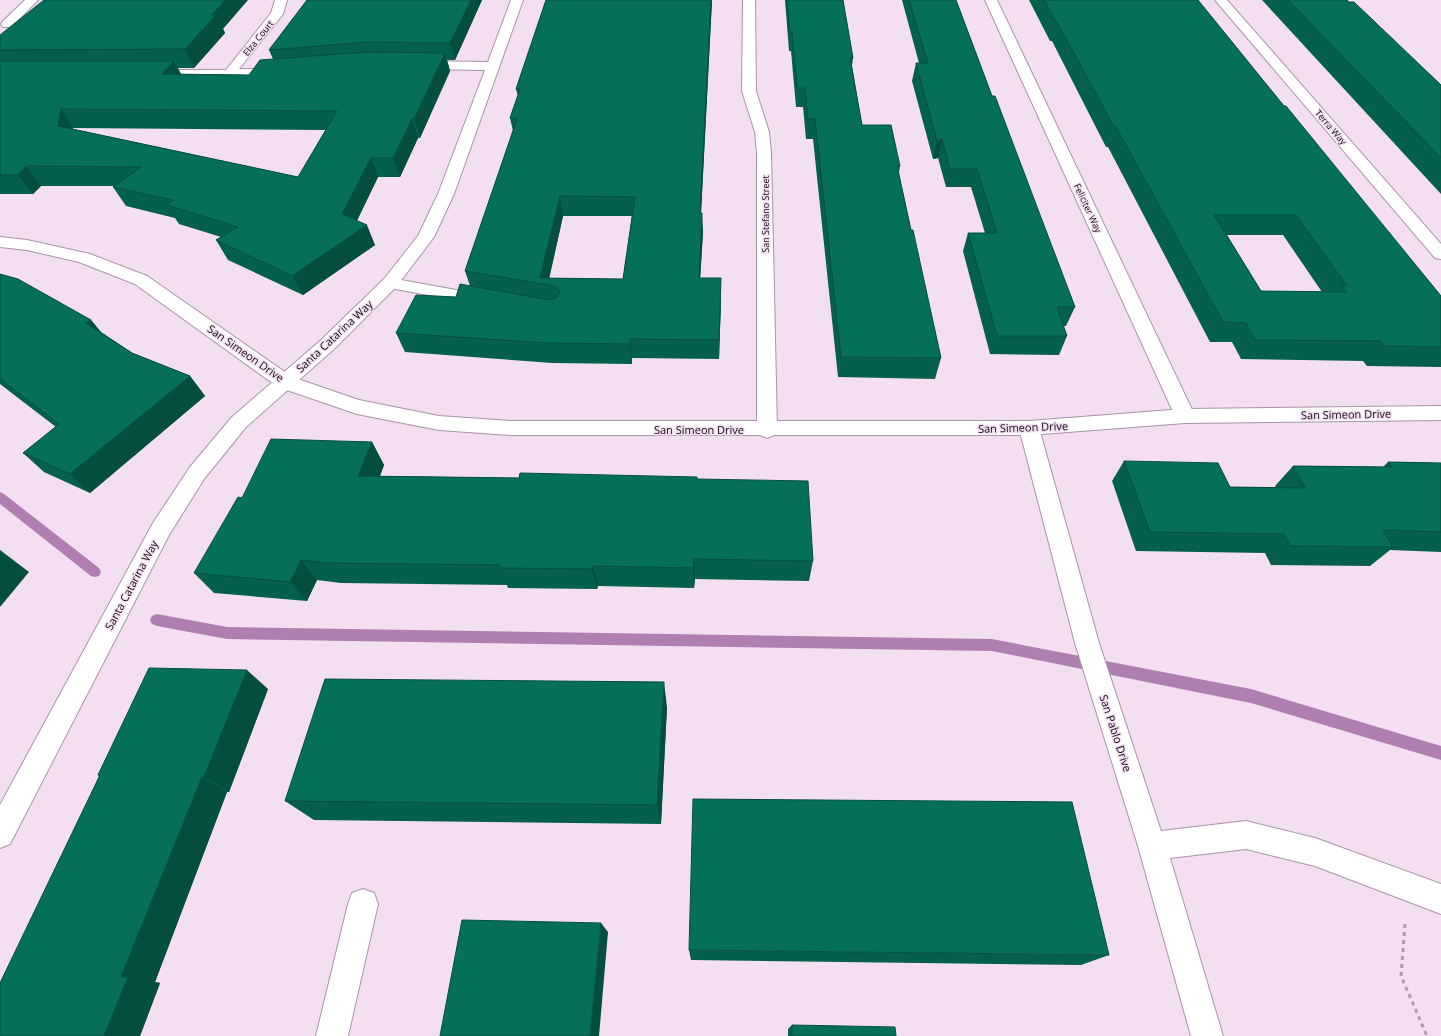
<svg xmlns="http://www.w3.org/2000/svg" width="1441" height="1036" font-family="'Open Sans',sans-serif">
<rect width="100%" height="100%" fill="#f3def2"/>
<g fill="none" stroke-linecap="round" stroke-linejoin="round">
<g fill="#af7fb0" fill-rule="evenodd">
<path d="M 0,492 L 4,494 L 99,568 L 101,572 L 99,576 L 95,577 L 91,576 L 0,504 Z"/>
<path d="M 157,614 L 227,627 L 992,639 L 1251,689 L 1441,746 L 1441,760 L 1251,703 L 992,651 L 227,639 L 157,626 L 152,624 L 150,620 L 152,616 Z"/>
</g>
<defs>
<path id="service" d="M 390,278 L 484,295 L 490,296 L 492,300 L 490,304 L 484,305 L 384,287 L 382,283 L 384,279 Z"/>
<g id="minor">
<path d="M 25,0 L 38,0 L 11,27 L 3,27 L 1,24 L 3,21 Z"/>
<path d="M 275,0 L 287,0 L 283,14 L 239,69 L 279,69 L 284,70 L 285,73 L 284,76 L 229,78 L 151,78 L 146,77 L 144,74 L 146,71 L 151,70 L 226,70 L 271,13 Z"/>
<path d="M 511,0 L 523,0 L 454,194 L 434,237 L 396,287 L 334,349 L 246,427 L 204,479 L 169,535 L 10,844 L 0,848 L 0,805 L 153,523 L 190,467 L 232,417 L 320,341 L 384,279 L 418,236 L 438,194 L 485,70 L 419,69 L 414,68 L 413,65 L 414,62 L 419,61 L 488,62 Z"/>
<path d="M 743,0 L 755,0 L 756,91 L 769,132 L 771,153 L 777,430 L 774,435 L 767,438 L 760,435 L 757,430 L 757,153 L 755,132 L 742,91 Z"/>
<path d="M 985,0 L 997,0 L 1195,416 L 1192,421 L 1185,423 L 1178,421 L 1175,416 Z"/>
<path d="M 1215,0 L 1227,0 L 1441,244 L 1441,259 L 1435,258 Z"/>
<path d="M 1029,421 L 1036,423 L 1039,428 L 1099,643 L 1161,831 L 1246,821 L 1315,838 L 1441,884 L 1441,914 L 1315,866 L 1246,849 L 1170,858 L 1223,1036 L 1191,1036 L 1138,846 L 1075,643 L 1019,428 L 1022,423 Z"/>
<path d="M 363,889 L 374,893 L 378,904 L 348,1036 L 316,1036 L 348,904 L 352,893 Z"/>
</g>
<path id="tertiary" d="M 0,237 L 27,240 L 90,254 L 147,276 L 292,377 L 359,400 L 439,416 L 510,421 L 1029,421 L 1185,409 L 1441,406 L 1441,420 L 1185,423 L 1029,435 L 510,435 L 439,430 L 357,414 L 278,387 L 135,284 L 79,262 L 27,250 L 0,247 Z"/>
</defs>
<use href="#service" stroke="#a895a7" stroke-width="2"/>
<use href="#minor" stroke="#a895a7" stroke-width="2"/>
<use href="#tertiary" stroke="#a895a7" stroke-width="2"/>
<path stroke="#ad9dad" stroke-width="3" stroke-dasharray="4 4" stroke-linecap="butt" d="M 1405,924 L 1401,976 L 1427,1036"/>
<use href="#service" fill="#fff" fill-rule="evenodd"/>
<use href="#minor" fill="#fff" fill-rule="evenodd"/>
<use href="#tertiary" fill="#fff" fill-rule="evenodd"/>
</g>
<g fill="#055f4f" fill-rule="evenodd">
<path d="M 307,0 L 482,0 L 455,60 L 447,60 L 450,71 L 420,138 L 418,138 L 400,177 L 378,177 L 357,221 L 375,245 L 303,295 L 228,260 L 216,240 L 221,237 L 179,224 L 175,218 L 126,206 L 113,187 L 114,186 L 41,186 L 33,194 L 0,194 L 0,35 L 223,29 L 225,33 L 194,68 L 178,68 L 181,74 L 249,75 L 273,59 L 269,50 ZM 73,128 L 326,130 L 298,177 L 73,129 Z"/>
<path d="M 546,0 L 712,0 L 701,213 L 703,232 L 700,278 L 721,298 L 719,359 L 632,358 L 632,364 L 552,363 L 405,352 L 396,333 L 456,297 L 470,286 L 465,271 L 513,131 L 510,118 L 518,96 L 516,89 ZM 563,216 L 632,216 L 623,279 L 549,278 Z"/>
<path d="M 785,0 L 843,0 L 853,58 L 852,66 L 862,125 L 900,166 L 899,173 L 911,230 L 941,358 L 935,379 L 838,377 L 813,139 L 806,139 L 803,107 L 796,107 L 791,51 L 789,51 Z"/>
<path d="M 902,0 L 956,0 L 992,96 L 1075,307 L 1066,326 L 1063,326 L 1067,336 L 1059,355 L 990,354 L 963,251 L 968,233 L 985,233 L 971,187 L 946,187 L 938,158 L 933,159 L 912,81 L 916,63 L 919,63 Z"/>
<path d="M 1029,0 L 1198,0 L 1284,106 L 1441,296 L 1441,367 L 1367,366 L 1363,361 L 1241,359 L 1232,342 L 1210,342 L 1108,147 L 1106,147 L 1052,41 L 1050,41 ZM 1227,235 L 1283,235 L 1322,292 L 1261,291 Z"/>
<path d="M 1262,0 L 1347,0 L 1441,85 L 1441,194 Z"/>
<path d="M 0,274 L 91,320 L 101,332 L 132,353 L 190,376 L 205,396 L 90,493 L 44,472 L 23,453 L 56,427 L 0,384 Z"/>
<path d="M 372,442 L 384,465 L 380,476 L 519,478 L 697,479 L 813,561 L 809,581 L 695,579 L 694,588 L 598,586 L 597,589 L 508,588 L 507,585 L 341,583 L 317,580 L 307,601 L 214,593 L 194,573 L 242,498 Z"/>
<path d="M 1124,461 L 1230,487 L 1276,487 L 1275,486 L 1293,466 L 1383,467 L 1388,462 L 1441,463 L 1441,552 L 1390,550 L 1370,566 L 1271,565 L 1265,553 L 1136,551 L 1112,481 Z"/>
<path d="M 268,689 L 229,792 L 227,792 L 155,982 L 160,983 L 140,1036 L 0,1036 L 99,776 L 98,775 Z"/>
<path d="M 667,707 L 661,824 L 314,820 L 285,801 Z"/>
<path d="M 689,950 L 1109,955 L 1081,965 L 691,960 Z"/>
<path d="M 792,1025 L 896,1036 L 788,1036 L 788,1029 Z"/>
</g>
<g fill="#044e40">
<path d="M 225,0 L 248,0 L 223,29 L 225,33 L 194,68 L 185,49 L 211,15 Z"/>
<path d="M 471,0 L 482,0 L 455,60 L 450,43 Z"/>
<path d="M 711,0 L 712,0 L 700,232 L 700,213 Z"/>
<path d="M 445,53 L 450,71 L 420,138 L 414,119 Z"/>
<path d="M 174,61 L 184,80 L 162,74 Z"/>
<path d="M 61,109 L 73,128 L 71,145 L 58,126 Z"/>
<path d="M 412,119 L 418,138 L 400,177 L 393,158 Z"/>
<path d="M 942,139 L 938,158 L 933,159 L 937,141 Z"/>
<path d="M 371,158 L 378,177 L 350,234 L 342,214 Z"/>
<path d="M 26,166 L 41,186 L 33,194 L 18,175 Z"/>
<path d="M 560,196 L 563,216 L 548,284 L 540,278 Z"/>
<path d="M 702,213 L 703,232 L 699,298 L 699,278 Z"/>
<path d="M 367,225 L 375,245 L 303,295 L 292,276 Z"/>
<path d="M 721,278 L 721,298 L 719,359 L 719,340 Z"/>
<path d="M 91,320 L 108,341 L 86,323 Z"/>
<path d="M 630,339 L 632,358 L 632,364 L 629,344 Z"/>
<path d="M 190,376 L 205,396 L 90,493 L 70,474 Z"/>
<path d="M 372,442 L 384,465 L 371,498 L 358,476 Z"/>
<path d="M 0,550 L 29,572 L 0,607 Z"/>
<path d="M 694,559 L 695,579 L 694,588 L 693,568 Z"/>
<path d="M 301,560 L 317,580 L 307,601 L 290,582 Z"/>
<path d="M 593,566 L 598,586 L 597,589 L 592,569 Z"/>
<path d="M 247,670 L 268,689 L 229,792 L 204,777 Z"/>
<path d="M 664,682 L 667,707 L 661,824 L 657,805 Z"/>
<path d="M 202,777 L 227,792 L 155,982 L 160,983 L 140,1036 L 104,1036 L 121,977 Z"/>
<path d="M 601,923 L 608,932 L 599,1036 L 590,1036 Z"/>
</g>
<g fill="#066f5c" stroke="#044e40" fill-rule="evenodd">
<path d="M 44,0 L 225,0 L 211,15 L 216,15 L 185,49 L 0,50 L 0,35 Z"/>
<path d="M 307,0 L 471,0 L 450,43 L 367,42 L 269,50 Z"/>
<path d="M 546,0 L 711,0 L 700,213 L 702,213 L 699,278 L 721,278 L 719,340 L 630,339 L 629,344 L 547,343 L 396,333 L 416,295 L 456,297 L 460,284 L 549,300 L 556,298 L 560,293 L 557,287 L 550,285 L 465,271 L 517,119 L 510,118 L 520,89 L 516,89 ZM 560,196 L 635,197 L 623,279 L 540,278 Z"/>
<path d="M 787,0 L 843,0 L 853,58 L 850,58 L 862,125 L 891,125 L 900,166 L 897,166 L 911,230 L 913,230 L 941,358 L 841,357 L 815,119 L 808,119 L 805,88 L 797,88 L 792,32 L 790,32 Z"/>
<path d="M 909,0 L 956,0 L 992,96 L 995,96 L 1075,307 L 1057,307 L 1067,336 L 997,336 L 968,233 L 997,233 L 977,169 L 950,169 L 942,139 L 937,141 L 916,63 L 928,63 Z"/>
<path d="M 1044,0 L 1198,0 L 1284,106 L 1286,106 L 1308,133 L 1441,296 L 1441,347 L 1384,346 L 1381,341 L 1255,340 L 1246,323 L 1223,322 L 1116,127 L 1114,127 L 1057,22 L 1056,22 ZM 1214,215 L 1296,215 L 1347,286 L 1342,286 L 1346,292 L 1261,291 Z"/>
<path d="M 1288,0 L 1347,0 L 1349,2 L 1354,2 L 1441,85 L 1441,158 Z"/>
<path d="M 367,52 L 445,53 L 414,119 L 412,119 L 393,158 L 371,158 L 342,214 L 367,225 L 292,276 L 216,240 L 238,227 L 167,205 L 173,200 L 113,187 L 141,167 L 26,166 L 18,175 L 0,175 L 0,61 L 174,61 L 162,74 L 249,75 L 260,60 ZM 61,109 L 337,111 L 298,177 L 58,126 Z"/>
<path d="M 0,274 L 18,279 L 91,320 L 86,323 L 132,353 L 190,376 L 70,474 L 23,453 L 59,424 L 0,379 Z"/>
<path d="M 271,439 L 372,442 L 358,476 L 519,478 L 520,473 L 697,477 L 697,479 L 808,481 L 813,561 L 694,559 L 693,568 L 593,566 L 592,569 L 499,568 L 500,565 L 326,563 L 301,560 L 290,582 L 194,573 L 238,497 L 242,498 Z"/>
<path d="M 1124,461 L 1218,463 L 1230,487 L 1305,488 L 1293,466 L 1392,467 L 1388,462 L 1441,463 L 1441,532 L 1383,530 L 1393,547 L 1290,546 L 1284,534 L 1150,532 Z"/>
<path d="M 149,668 L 247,670 L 204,777 L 202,777 L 121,977 L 128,977 L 104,1036 L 0,1036 L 0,983 L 100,775 L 98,775 Z"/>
<path d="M 325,679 L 664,682 L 657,805 L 285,801 Z"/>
<path d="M 693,799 L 1072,802 L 1109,955 L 689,950 Z"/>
<path d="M 462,920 L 601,923 L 590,1036 L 440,1036 Z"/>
<path d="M 792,1025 L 895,1027 L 896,1036 L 792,1036 Z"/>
</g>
<g text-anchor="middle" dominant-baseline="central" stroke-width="3" stroke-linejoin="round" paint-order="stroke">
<g font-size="9" fill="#130d13" stroke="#f3def2">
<text transform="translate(258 38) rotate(-51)">Elza Court</text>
<text transform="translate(1331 127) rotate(49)">Terra Way</text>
<text transform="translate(1088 208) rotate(65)">Feliciter Way</text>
<text transform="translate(765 214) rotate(-90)">San Stefano Street</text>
</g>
<g font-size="11" fill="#130d13" stroke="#f3def2">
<text transform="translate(334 336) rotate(-43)">Santa Catarina Way</text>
<text transform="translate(246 353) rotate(35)">San Simeon Drive</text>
<text transform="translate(1346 414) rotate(-1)">San Simeon Drive</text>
<text transform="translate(1023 427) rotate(-2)">San Simeon Drive</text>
<text x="699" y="429">San Simeon Drive</text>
<text transform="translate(131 585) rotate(-62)">Santa Catarina Way</text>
<text transform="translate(1116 733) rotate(72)">San Pablo Drive</text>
</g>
</g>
</svg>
